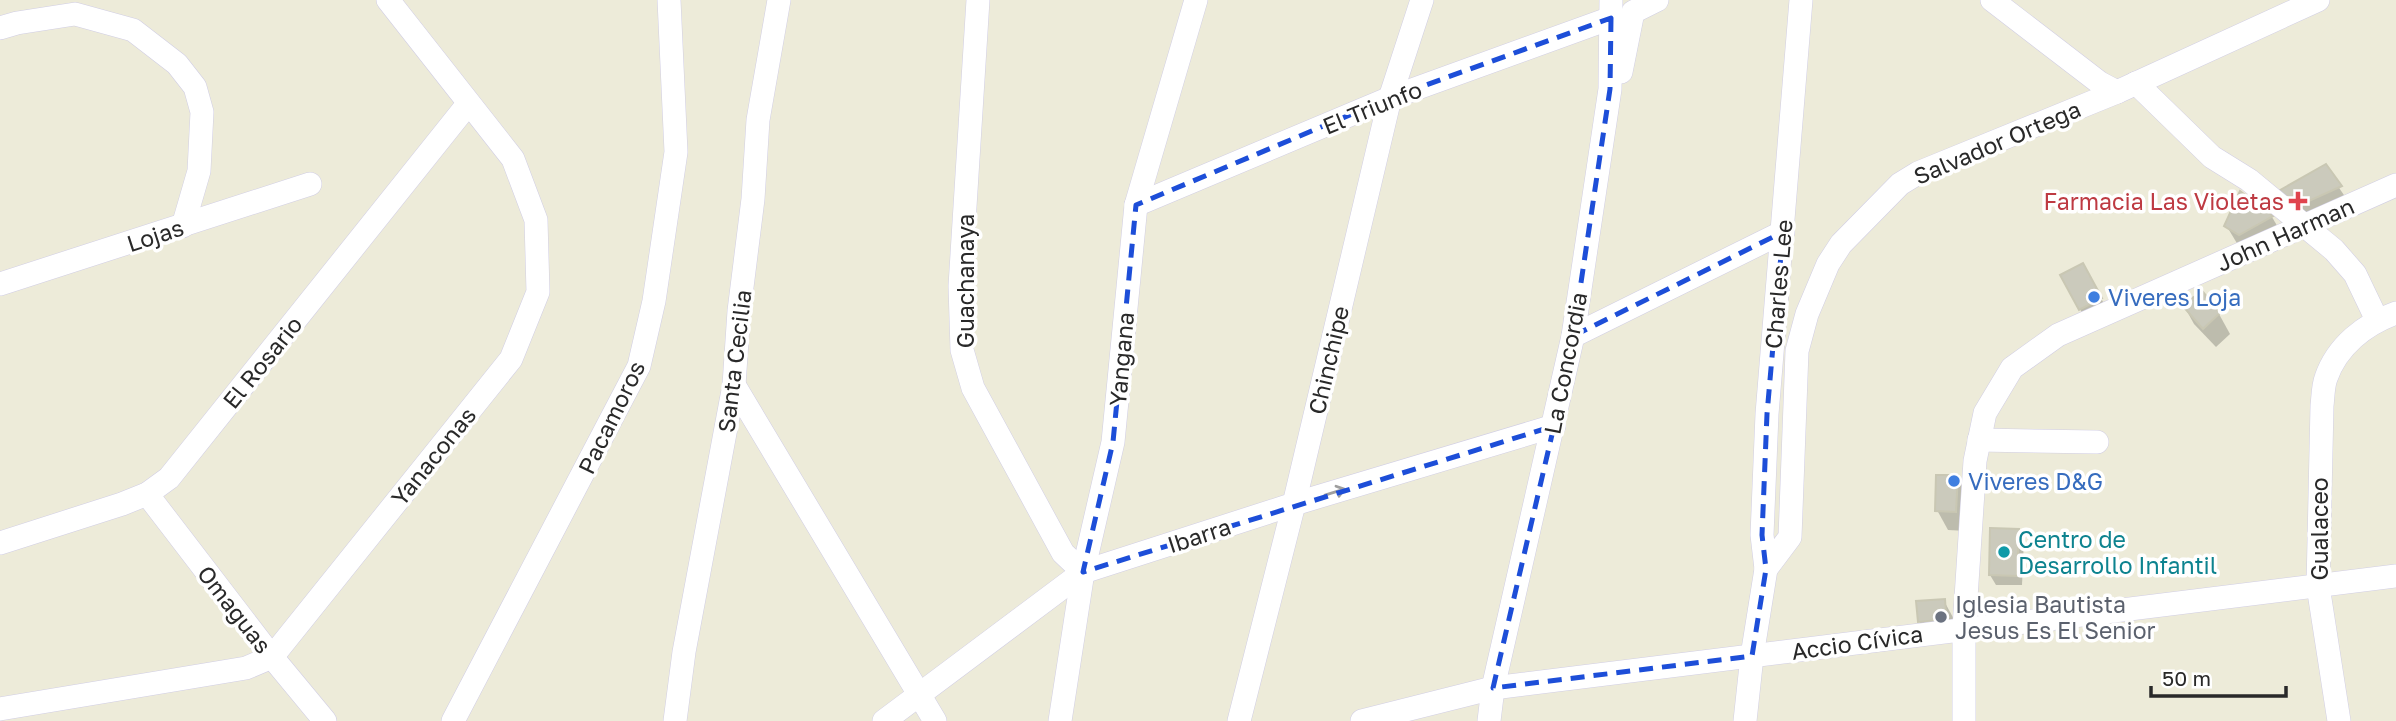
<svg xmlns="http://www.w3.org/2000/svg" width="2396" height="721" font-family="'Golos Text',sans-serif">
<rect width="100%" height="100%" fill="#edebd9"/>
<g fill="#0003">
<path d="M 2325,167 L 2352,207 L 2310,225 L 2278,194 Z"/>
<path d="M 2241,193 L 2272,217 L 2283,236 L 2238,245 L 2226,225 Z"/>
<path d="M 2093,284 L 2112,318 L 2091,329 L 2080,309 Z"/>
<path d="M 2202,294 L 2219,314 L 2230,334 L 2216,347 L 2194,324 L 2183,304 Z"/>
<path d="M 1957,477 L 1968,497 L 1967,531 L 1948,530 L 1937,510 Z"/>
<path d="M 2018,531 L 2024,540 L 2022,585 L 1996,585 L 1990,575 Z"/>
<path d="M 1944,601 L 1955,621 L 1931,641 L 1919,621 Z"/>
</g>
<g fill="#cbcabc" stroke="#c9c7b3" stroke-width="2">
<path d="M 2326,164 L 2342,186 L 2298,206 L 2275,193 Z"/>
<path d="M 2240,191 L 2273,216 L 2239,235 L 2224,226 Z"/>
<path d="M 2083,263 L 2102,298 L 2079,310 L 2060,275 Z"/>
<path d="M 2203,292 L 2220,313 L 2203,329 L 2181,304 Z"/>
<path d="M 1936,475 L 1958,475 L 1956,512 L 1935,511 Z"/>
<path d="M 1990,528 L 2019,529 L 2017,576 L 1989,575 Z"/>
<path d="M 1945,599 L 1946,614 L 1939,620 L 1918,622 L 1916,601 Z"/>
</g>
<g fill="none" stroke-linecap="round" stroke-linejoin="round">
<defs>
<g id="minor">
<path d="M 978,0 L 960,286 L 962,350 L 973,388 L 1063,553 L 1083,572"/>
<path d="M 1992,0 L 2100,83 L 2117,92"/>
<path d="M 0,28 L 17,23 L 75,14 L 133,30 L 177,64 L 195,87 L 202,112 L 199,171 L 183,226"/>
<path d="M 1621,72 L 1633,12 L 1657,0"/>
<path d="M 2136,83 L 2212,157 L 2249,180 L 2334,250 L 2355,274 L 2377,320"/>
<path d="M 1136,205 L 1390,98 L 1611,18"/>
<path d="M 0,284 L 310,184"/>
<path d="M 1573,336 L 1783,232"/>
<path d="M 734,385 L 935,721"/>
<path d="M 1979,440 L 2097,442"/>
<path d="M 147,494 L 272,657 L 325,721"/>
<path d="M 0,543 L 122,504 L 147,494 L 169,478 L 468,104"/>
<path d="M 1766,569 L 1762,535 L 1767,414 L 1801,0"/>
<path d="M 0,709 L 246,668 L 272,657 L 511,359 L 538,292 L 536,220 L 513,159 L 388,0"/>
<path d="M 453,721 L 639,366 L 654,301 L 676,152 L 669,0"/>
<path d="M 675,721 L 684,652 L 734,385 L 739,311 L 753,199 L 758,120 L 779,0"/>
<path d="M 884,721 L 1083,572 L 1294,504 L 1554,426"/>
<path d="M 1060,721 L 1083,572 L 1113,442 L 1136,205 L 1196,0"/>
<path d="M 1239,721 L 1294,504 L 1390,98 L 1422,0"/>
<path d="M 1362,721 L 1493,688 L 2396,576"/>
<path d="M 1489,721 L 1493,688 L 1573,336 L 1610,89 L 1611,0"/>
<path d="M 1745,721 L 1752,656 L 1766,569 L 1790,537 L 1797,351 L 1807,314 L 1828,264 L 1841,244 L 1900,184 L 1918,173 L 2117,92 L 2318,0"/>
<path d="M 1964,721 L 1964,628 L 1975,461 L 1985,413 L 2012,368 L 2058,335 L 2396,185"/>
<path d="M 2339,721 L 2318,586 L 2322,406 C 2323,397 2323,386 2326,378 C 2337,346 2365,324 2396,313"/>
</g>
</defs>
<use href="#minor" stroke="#d1cee4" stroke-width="24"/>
<use href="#minor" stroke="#fff" stroke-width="23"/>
</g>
<defs><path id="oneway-shaft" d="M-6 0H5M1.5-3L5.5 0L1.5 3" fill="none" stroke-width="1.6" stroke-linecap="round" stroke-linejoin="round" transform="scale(1.75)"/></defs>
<use stroke="#9f9f9f" href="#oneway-shaft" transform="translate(1335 492) rotate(-17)"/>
<path fill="none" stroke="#1d4ed8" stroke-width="5" stroke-dasharray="14 9" stroke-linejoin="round" d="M 1611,18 L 1610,89 L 1573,336 L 1783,232 L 1767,414 L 1762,535 L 1766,569 L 1752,656 L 1493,688 L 1554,426 L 1083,572 L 1113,442 L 1136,205 L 1390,98 Z"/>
<path fill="#e0444e" stroke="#fff" stroke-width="2.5" d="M2294.5 190.5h7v7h7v7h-7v7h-7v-7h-7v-7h7z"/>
<g fill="#3f7fe0" stroke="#fff" stroke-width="2.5">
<circle cx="2094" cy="297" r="7"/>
<circle cx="1954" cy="481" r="7"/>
</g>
<circle fill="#0f9aa8" stroke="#fff" stroke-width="2.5" cx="2004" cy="552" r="7"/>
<circle fill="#6b7280" stroke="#fff" stroke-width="2.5" cx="1941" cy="617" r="7"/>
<g text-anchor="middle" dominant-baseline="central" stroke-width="7" stroke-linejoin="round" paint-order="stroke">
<g font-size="23" fill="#292929" stroke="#fff">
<text transform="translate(1372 107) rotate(-22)">El Triunfo</text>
<text transform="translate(1997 142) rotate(-23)">Salvador Ortega</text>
<text transform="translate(2285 234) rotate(-24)">John Harman</text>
<text transform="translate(155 235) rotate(-18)">Lojas</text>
<text transform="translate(965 281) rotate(-90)">Guachanaya</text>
<text transform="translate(1778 284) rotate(-85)">Charles Lee</text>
<text transform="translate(1121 359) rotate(-85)">Yangana</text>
<text transform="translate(1328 360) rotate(-77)">Chinchipe</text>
<text transform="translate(734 361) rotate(-83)">Santa Cecilia</text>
<text transform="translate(262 362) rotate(-51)">El Rosario</text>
<text transform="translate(1565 363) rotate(-79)">La Concordia</text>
<text transform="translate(611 417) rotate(-64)">Pacamoros</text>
<text transform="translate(433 456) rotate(-51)">Yanaconas</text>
<text transform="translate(2319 529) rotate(-90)">Gualaceo</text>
<text transform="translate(1199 535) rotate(-18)">Ibarra</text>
<text transform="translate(235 609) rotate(52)">Omaguas</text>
<text transform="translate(1857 642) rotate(-8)">Accio Cívica</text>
</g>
<g font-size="23" fill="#be3a42" stroke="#fff" text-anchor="end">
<text x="2284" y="201">Farmacia Las Violetas</text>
</g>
<g font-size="23" fill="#366cbe" stroke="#fff" text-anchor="start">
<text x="2108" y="297">Viveres Loja</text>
<text x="1968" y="481">Viveres D&amp;G</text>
</g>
<g font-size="23" fill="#0d838f" stroke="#fff" text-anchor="start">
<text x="2018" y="539">Centro de<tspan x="2018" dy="26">Desarrollo Infantil</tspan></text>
</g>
<g font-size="23" fill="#5b616d" stroke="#fff" text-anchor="start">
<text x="1955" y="604">Iglesia Bautista<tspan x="1955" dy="26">Jesus Es El Senior</tspan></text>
</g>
</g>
<path d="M2151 686v10h135v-10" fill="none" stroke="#292929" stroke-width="3.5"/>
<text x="2162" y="686" font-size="21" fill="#292929" stroke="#ffffff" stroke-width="5" paint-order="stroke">50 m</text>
</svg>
